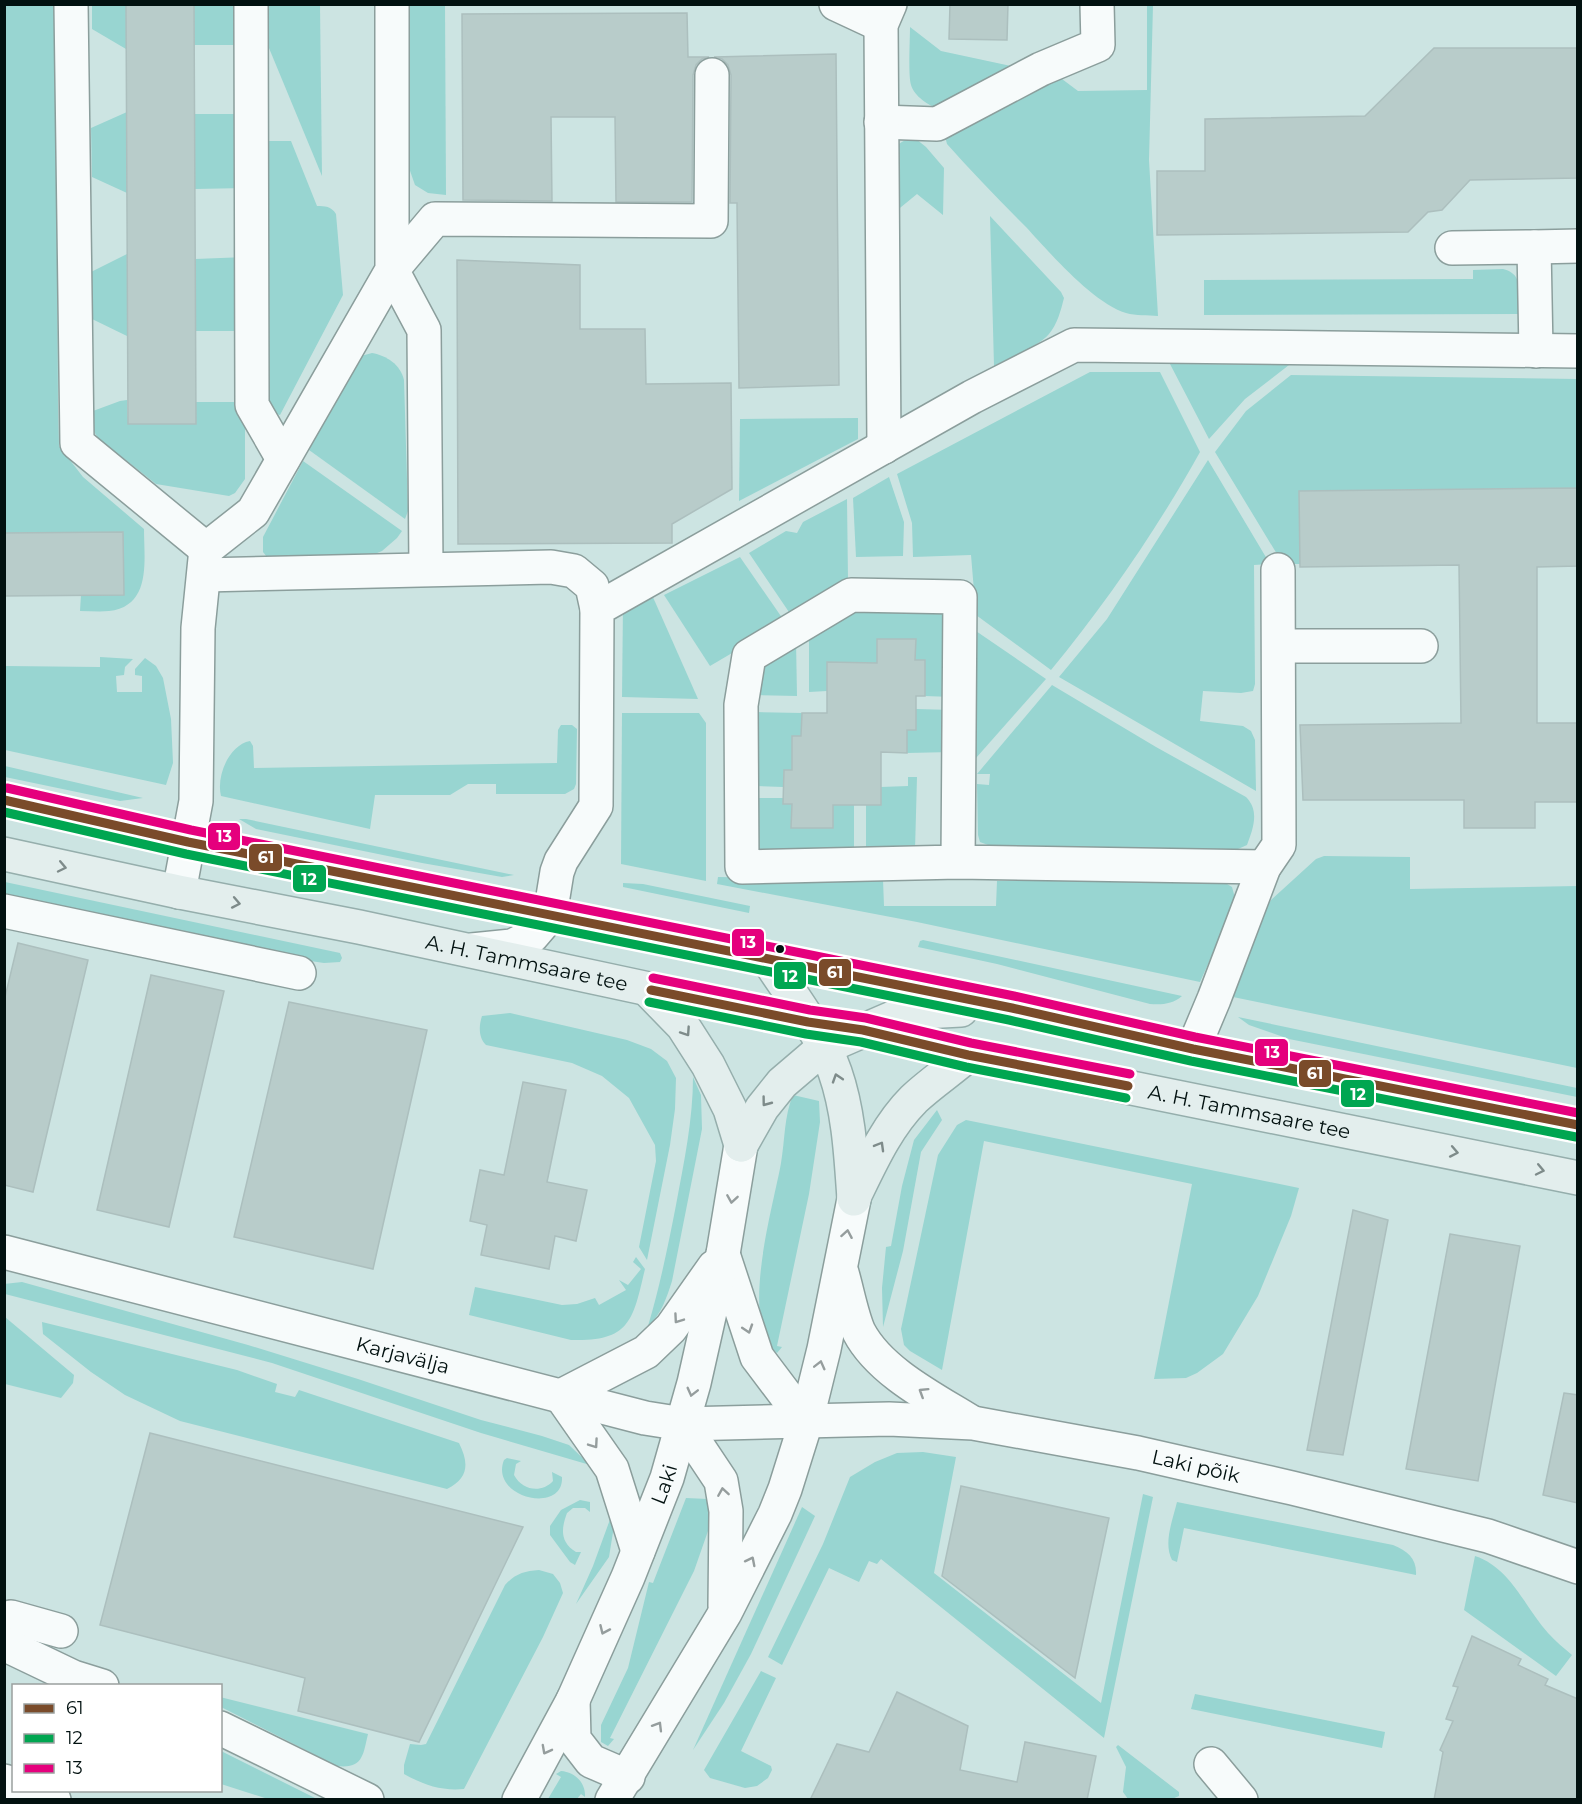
<svg xmlns="http://www.w3.org/2000/svg" width="1582" height="1804" font-family="Montserrat,sans-serif">
<rect width="100%" height="100%" fill="#cce4e2"/>
<g fill="#98d5d1">
<path d="M 4,5 L 56,5 L 58,406 L 59,446 L 83,477 L 144,529 C 144,560 152,606 109,611 C 100,612 90,611 80,611 L 81,595 L 123,595 L 123,532 L 5,533 Z"/>
<path d="M 92,5 L 126,5 L 126,49 L 92,29 Z"/>
<rect x="194" y="5" width="52" height="40"/>
<path d="M 264,5 L 320,5 L 322,176 L 264,36 Z"/>
<path d="M 407,5 L 445,5 L 446,195 L 428,193 L 415,185 L 409,168 Z"/>
<path d="M 1147,5 L 1153,5 L 1149,160 L 1158,316 C 1148,315 1136,316 1126,313 C 1093,303 1050,253 1026,227 C 999,200 972,172 947,144 L 945,136 L 1054,73 L 1078,91 L 1147,90 Z"/>
<path d="M 910,27 L 941,51 L 1025,69 L 939,109 C 929,106 914,96 911,85 C 908,75 910,40 910,27 Z"/>
<path d="M 127,112 L 127,193 L 92,177 L 91,128 Z"/>
<path d="M 195,114 L 246,114 L 246,188 L 195,189 Z"/>
<path d="M 916,139 L 926,147 L 944,168 L 943,215 L 917,194 L 895,212 L 896,149 C 900,140 906,140 916,139 Z"/>
<path d="M 263,141 L 291,141 L 317,206 C 325,206 331,206 336,214 L 343,295 L 280,415 L 265,411 Z"/>
<path d="M 990,216 L 1061,292 L 1064,298 C 1061,310 1057,325 1049,334 C 1038,347 1009,357 994,366 Z"/>
<path d="M 127,254 L 127,336 L 92,319 L 91,272 Z"/>
<path d="M 246,257 L 245,331 L 195,331 L 195,259 Z"/>
<path d="M 1503,269 C 1525,274 1519,296 1519,314 L 1204,315 L 1204,280 L 1473,279 L 1473,270 Z"/>
<path d="M 372,353 C 387,356 400,364 404,380 L 408,511 L 405,519 L 309,450 L 356,360 L 361,356 Z"/>
<path d="M 1170,364 L 1289,365 L 1245,399 L 1209,439 Z"/>
<path d="M 1090,372 L 1160,372 L 1200,452 C 1157,529 1107,602 1051,670 L 976,615 L 971,555 L 913,557 L 912,523 L 897,474 Z"/>
<path d="M 1291,375 L 1577,379 L 1577,488 L 1300,491 L 1300,564 L 1283,564 L 1215,452 L 1246,411 Z"/>
<path d="M 127,400 L 128,424 L 195,424 L 195,402 L 245,402 L 245,479 L 235,493 L 229,496 L 156,484 L 98,438 L 93,430 L 93,411 L 120,401 Z"/>
<path d="M 858,418 L 858,439 L 739,501 L 740,419 Z"/>
<path d="M 1208,460 L 1270,564 L 1254,565 L 1255,684 L 1253,691 L 1241,693 L 1203,691 L 1200,721 L 1243,726 L 1251,731 L 1255,740 L 1256,791 L 1059,677 L 1107,619 Z"/>
<path d="M 303,461 L 402,531 L 397,538 L 382,551 L 360,560 L 267,557 L 263,552 L 263,537 Z"/>
<path d="M 889,477 L 904,522 L 903,556 L 856,557 L 853,498 Z"/>
<path d="M 847,499 L 848,580 L 793,618 L 749,553 L 786,531 L 797,533 L 803,522 Z"/>
<path d="M 740,557 L 785,622 L 710,666 L 664,595 Z"/>
<path d="M 652,595 L 698,699 L 622,697 L 623,604 Z"/>
<path d="M 928,609 L 944,612 L 952,697 L 925,696 L 925,660 L 915,660 L 916,640 L 877,639 L 877,663 L 827,662 L 827,691 L 809,692 L 809,633 L 849,612 Z"/>
<path d="M 973,629 L 1046,679 L 976,758 Z"/>
<path d="M 796,640 L 797,696 L 753,695 L 757,670 Z"/>
<path d="M 100,657 L 133,659 L 125,667 L 124,675 L 116,676 L 117,692 L 142,692 L 142,676 L 135,675 L 135,669 L 145,658 L 156,666 L 163,678 L 171,719 L 173,763 L 166,785 L 5,750 L 5,666 L 100,667 Z"/>
<path d="M 1052,685 L 1156,747 L 1246,797 C 1260,811 1253,829 1247,845 L 1238,849 L 1228,850 L 996,848 L 980,842 L 978,835 L 977,784 L 989,785 L 990,774 L 977,774 Z"/>
<path d="M 916,709 L 953,710 L 952,752 L 907,753 L 907,730 L 916,729 Z"/>
<path d="M 756,712 L 802,713 L 801,736 L 792,736 L 792,770 L 784,770 L 783,787 L 755,786 Z"/>
<path d="M 622,713 L 699,713 L 706,723 L 706,881 L 621,864 Z"/>
<path d="M 561,725 L 572,725 L 577,729 L 576,784 L 574,789 L 565,794 L 496,794 L 496,784 L 468,784 L 450,795 L 375,795 L 370,829 L 221,796 C 216,776 229,745 250,741 L 253,746 L 254,768 L 557,763 L 558,730 Z"/>
<path d="M 5,766 L 143,798 L 120,801 L 5,777 Z"/>
<path d="M 908,777 L 917,777 L 915,850 L 866,856 L 866,805 L 881,787 L 908,786 Z"/>
<path d="M 758,798 L 783,798 L 792,804 L 791,827 L 833,828 L 833,805 L 854,805 L 854,858 L 766,854 L 758,847 Z"/>
<path d="M 239,819 L 246,819 L 514,875 L 502,877 L 422,863 L 256,829 Z"/>
<path d="M 1324,856 L 1410,857 L 1410,889 L 1577,886 L 1577,1068 L 1233,997 L 1262,915 L 1271,900 L 1316,859 Z"/>
<path d="M 718,877 L 883,880 L 884,906 L 996,906 L 997,881 L 1222,881 L 1232,887 L 1235,898 L 1226,924 L 1200,982 L 917,922 L 717,884 Z"/>
<path d="M 5,882 L 340,953 L 342,958 L 340,962 L 324,963 L 270,955 L 5,899 Z"/>
<path d="M 623,883 L 643,884 L 750,906 L 749,913 L 623,887 Z"/>
<path d="M 923,940 L 1182,996 C 1173,1004 1162,1005 1150,1004 L 997,964 L 918,947 L 920,941 Z"/>
<path d="M 510,1013 L 627,1040 L 651,1049 L 667,1061 L 676,1078 L 675,1109 L 670,1145 L 647,1260 L 639,1247 L 656,1161 L 655,1145 L 629,1098 L 602,1076 L 572,1063 L 486,1045 C 478,1037 479,1025 482,1016 Z"/>
<path d="M 1238,1017 L 1577,1088 L 1577,1097 L 1289,1039 L 1249,1025 Z"/>
<path d="M 693,1077 L 701,1095 L 702,1129 L 672,1281 C 667,1297 661,1315 648,1326 C 660,1286 668,1246 676,1205 C 684,1162 693,1120 693,1077 Z"/>
<path d="M 793,1095 L 819,1101 L 820,1122 L 809,1194 L 777,1346 L 782,1347 L 777,1353 C 738,1323 774,1204 781,1163 C 785,1140 784,1116 793,1095 Z"/>
<path d="M 937,1110 L 942,1120 L 921,1152 L 903,1251 L 883,1327 L 882,1288 L 886,1247 L 891,1246 L 902,1186 L 914,1140 Z"/>
<path d="M 966,1120 L 1299,1188 L 1291,1216 L 1258,1296 L 1223,1354 L 1197,1373 L 1186,1378 L 1154,1379 L 1192,1184 L 984,1141 L 942,1370 L 910,1351 L 904,1345 L 901,1329 L 938,1155 L 957,1125 Z"/>
<path d="M 636,1257 L 645,1269 C 633,1319 631,1342 571,1340 L 469,1315 L 475,1287 L 562,1305 L 577,1304 L 595,1298 L 599,1305 L 626,1290 L 619,1280 L 628,1285 L 641,1269 L 633,1262 Z"/>
<path d="M 22,1282 L 248,1345 L 358,1379 L 481,1420 L 542,1436 L 569,1445 L 590,1465 L 481,1433 L 272,1363 L 5,1294 L 4,1284 Z"/>
<path d="M 5,1317 L 74,1375 L 73,1383 L 61,1398 L 5,1384 Z"/>
<path d="M 42,1322 L 237,1370 L 277,1384 L 275,1392 L 295,1397 L 299,1390 L 459,1443 C 469,1463 469,1478 447,1489 L 180,1421 L 125,1395 L 91,1372 L 43,1334 Z"/>
<path d="M 923,1452 L 956,1457 L 934,1573 L 1101,1703 L 1143,1494 L 1153,1497 L 1104,1738 L 881,1559 L 877,1564 L 869,1561 L 859,1582 L 829,1568 L 782,1665 L 768,1657 L 823,1544 L 850,1477 L 875,1462 L 897,1453 Z"/>
<path d="M 507,1458 L 521,1461 L 516,1464 L 514,1475 C 522,1490 541,1494 553,1481 L 552,1472 L 562,1477 C 564,1515 489,1498 504,1460 Z"/>
<path d="M 686,1498 L 708,1499 L 708,1531 L 694,1571 L 610,1738 L 614,1739 L 608,1746 L 601,1742 L 601,1725 L 628,1668 L 649,1582 L 653,1583 Z"/>
<path d="M 580,1500 L 590,1502 L 590,1512 L 585,1508 L 573,1508 L 567,1513 C 561,1529 560,1542 576,1552 L 581,1552 L 575,1565 L 570,1562 L 550,1535 L 550,1526 L 561,1510 Z"/>
<path d="M 1177,1502 L 1393,1545 C 1408,1551 1417,1559 1416,1575 L 1184,1528 L 1177,1562 L 1172,1560 C 1163,1543 1173,1519 1177,1502 Z"/>
<path d="M 802,1507 L 815,1516 L 751,1654 L 724,1703 L 693,1750 Z"/>
<path d="M 612,1514 L 614,1526 L 609,1557 L 576,1604 L 593,1566 Z"/>
<path d="M 1475,1556 C 1511,1568 1524,1606 1548,1633 C 1555,1641 1564,1648 1572,1655 L 1556,1676 L 1464,1610 Z"/>
<path d="M 539,1570 L 553,1574 L 560,1583 L 563,1593 L 543,1637 L 464,1789 C 441,1791 424,1785 404,1774 L 404,1765 L 410,1744 L 421,1745 L 426,1744 L 505,1585 C 515,1574 524,1571 539,1570 Z"/>
<path d="M 761,1671 L 776,1678 L 741,1751 L 771,1766 L 772,1770 L 768,1778 L 757,1786 L 745,1788 L 710,1778 L 704,1770 Z"/>
<path d="M 1195,1694 L 1385,1732 L 1382,1748 L 1191,1709 Z"/>
<path d="M 220,1697 L 368,1734 C 363,1755 363,1769 337,1766 L 221,1707 Z"/>
<path d="M 1118,1745 L 1179,1792 L 1179,1796 L 1172,1799 L 1128,1799 L 1123,1792 L 1126,1767 L 1116,1747 Z"/>
<path d="M 221,1751 L 317,1799 L 268,1799 L 221,1784 Z"/>
<path d="M 561,1771 C 575,1772 586,1783 585,1797 L 581,1794 L 577,1799 L 548,1799 L 561,1777 L 556,1774 Z"/>
</g>
<g fill="#b8ccca" stroke="#acbfbe" stroke-width="1.5">
<path d="M 126,4 L 194,4 L 196,424 L 128,424 Z"/>
<path d="M 950,4 L 1008,4 L 1007,40 L 949,39 Z"/>
<path d="M 687,13 L 688,57 L 709,57 L 702,59 L 696,65 L 693,75 L 692,202 L 616,202 L 615,117 L 551,117 L 552,201 L 463,200 L 462,14 Z"/>
<path d="M 1434,48 L 1578,48 L 1578,178 L 1470,180 L 1442,210 L 1428,212 L 1408,232 L 1157,235 L 1157,171 L 1205,171 L 1205,119 L 1365,116 Z"/>
<path d="M 836,54 L 839,385 L 739,388 L 737,203 L 730,203 L 731,75 L 728,65 L 722,59 L 714,57 Z"/>
<path d="M 457,260 L 580,265 L 580,329 L 645,329 L 646,384 L 731,383 L 732,489 L 672,524 L 672,543 L 458,544 Z"/>
<path d="M 1578,488 L 1578,566 L 1537,567 L 1537,723 L 1578,723 L 1578,802 L 1535,802 L 1535,828 L 1464,828 L 1464,800 L 1303,800 L 1300,725 L 1461,723 L 1459,565 L 1300,567 L 1299,491 Z"/>
<path d="M 123,532 L 124,595 L 4,596 L 4,533 Z"/>
<path d="M 877,639 L 916,639 L 915,660 L 925,660 L 925,696 L 916,696 L 916,730 L 907,730 L 907,753 L 881,752 L 881,805 L 833,805 L 833,828 L 791,828 L 792,804 L 783,804 L 784,770 L 792,770 L 792,736 L 801,736 L 802,713 L 827,713 L 827,662 L 877,663 Z"/>
<path d="M 18,943 L 88,960 L 33,1192 L 4,1185 L 4,1001 Z"/>
<path d="M 151,975 L 224,991 L 169,1227 L 97,1210 Z"/>
<path d="M 289,1002 L 427,1030 L 373,1269 L 234,1237 Z"/>
<path d="M 523,1082 L 566,1090 L 547,1182 L 587,1190 L 576,1241 L 555,1236 L 549,1269 L 481,1255 L 487,1225 L 470,1221 L 480,1170 L 504,1175 Z"/>
<path d="M 1353,1210 L 1388,1220 L 1343,1455 L 1307,1450 Z"/>
<path d="M 1450,1234 L 1520,1246 L 1478,1481 L 1406,1469 Z"/>
<path d="M 1564,1393 L 1578,1395 L 1578,1503 L 1543,1495 Z"/>
<path d="M 150,1433 L 523,1527 L 419,1742 L 298,1711 L 305,1678 L 100,1625 Z"/>
<path d="M 961,1486 L 1109,1518 L 1075,1678 L 942,1576 Z"/>
<path d="M 1472,1636 L 1521,1659 L 1518,1665 L 1548,1679 L 1545,1685 L 1578,1699 L 1578,1800 L 1434,1800 L 1443,1752 L 1440,1750 L 1453,1721 L 1446,1719 L 1458,1687 L 1453,1686 Z"/>
<path d="M 897,1692 L 968,1726 L 960,1770 L 1017,1782 L 1025,1742 L 1096,1756 L 1087,1800 L 810,1800 L 837,1744 L 869,1752 Z"/>
</g>
<g fill="none" stroke-linecap="round" stroke-linejoin="round">
<defs>
<g id="minor">
<path d="M 71,4 L 77,443 L 206,549"/>
<path d="M 251,4 L 252,405 L 283,459"/>
<path d="M 836,4 L 881,25"/>
<path d="M 881,122 L 937,124 L 1041,69 L 1098,45 L 1097,4"/>
<path d="M 1534,247 L 1578,246"/>
<path d="M 1452,248 L 1534,247 L 1536,351"/>
<path d="M 884,447 L 881,25 L 890,4"/>
<path d="M 426,568 L 424,330 L 392,270 L 435,219 L 711,221 L 712,75"/>
<path d="M 204,575 L 551,567 L 574,571 L 592,586 L 597,609"/>
<path d="M 1279,646 L 1421,646"/>
<path d="M 958,862 L 960,597 L 851,595 L 749,656 L 741,705 L 742,867 L 958,862 L 1264,867"/>
<path d="M 179,892 L 196,801 L 198,628 L 206,549 L 253,512 L 392,270 L 392,4"/>
<path d="M 4,911 L 299,973"/>
<path d="M 472,950 L 512,946 L 532,936 L 550,915 L 557,872 L 561,861 L 596,806 L 597,609 L 972,397 L 1074,345 L 1578,351"/>
<path d="M 1193,1049 L 1214,999 L 1264,867 L 1279,845 L 1278,570"/>
<path id="s1" d="M 4,1252 L 645,1418 L 683,1424 L 889,1419 L 973,1423 L 1138,1453 L 1292,1488 L 1488,1536 L 1578,1567"/>
<path d="M 723,1254 L 757,1357 L 806,1422"/>
<path d="M 842,1273 C 847,1290 852,1317 859,1332 C 880,1372 934,1399 971,1422"/>
<path d="M 561,1396 L 646,1352 L 671,1328 L 714,1267"/>
<path d="M 561,1396 L 612,1469 L 638,1551"/>
<path d="M 683,1424 L 721,1481 L 726,1511 L 725,1606"/>
<path d="M 4,1641 L 11,1617 L 61,1631"/>
<path d="M 4,1644 L 73,1677 L 102,1686"/>
<path d="M 573,1700 L 574,1739 L 591,1761 L 628,1777"/>
<path d="M 220,1728 L 367,1800"/>
<path d="M 1211,1764 L 1241,1800"/>
<path d="M 4,1781 L 14,1784"/>
<path d="M 30,1790 L 54,1800"/>
<path id="s2" d="M 519,1800 L 573,1700 L 628,1577 L 667,1478 L 694,1383 L 723,1254 L 741,1145"/>
<path d="M 612,1800 L 725,1613 L 775,1514 L 785,1489 L 806,1422 L 824,1349 L 854,1199"/>
</g>
<g id="major">
<path d="M 4,800 L 188,842 L 1012,1008 L 1193,1049 L 1578,1125"/>
<path id="s3" d="M 4,854 L 179,892 L 359,927 L 705,1001 L 808,1022 L 863,1030 L 968,1055 L 1578,1178"/>
<path d="M 767,958 C 789,992 822,1034 835,1072 C 849,1112 851,1156 854,1199"/>
<path d="M 647,989 L 683,1026 L 708,1065 L 730,1109 L 741,1145"/>
<path d="M 741,1145 L 762,1108 L 782,1083 L 823,1048 L 904,1013 L 961,1010"/>
<path d="M 854,1197 C 871,1162 887,1126 914,1099 C 931,1083 951,1070 968,1055"/>
</g>
</defs>
<use href="#minor" stroke="#8b9e9c" stroke-width="36"/>
<use href="#major" stroke="#95aeac" stroke-width="36"/>
<use href="#minor" stroke="#f7fbfb" stroke-width="33"/>
<use href="#major" stroke="#e3eeed" stroke-width="33"/>
<defs>
<g id="bus-1">
<path d="M 4,800 L 188,842 L 1012,1008 L 1193,1049 L 1578,1125"/>
<path d="M 651,990 L 808,1022 L 863,1030 L 968,1055 L 1128,1086"/>
</g>
<g id="bus-2">
<path d="M 4,812 L 186,854 L 1009,1020 L 1191,1061 L 1576,1137"/>
<path d="M 649,1002 L 806,1034 L 861,1042 L 966,1067 L 1126,1098"/>
</g>
<g id="bus-3">
<path d="M 7,788 L 191,830 L 1014,996 L 1195,1037 L 1578,1113"/>
<path d="M 653,978 L 810,1010 L 866,1018 L 971,1043 L 1130,1074"/>
</g>
</defs>
<use href="#bus-1" stroke="#fff" stroke-width="14"/>
<use href="#bus-2" stroke="#fff" stroke-width="14"/>
<use href="#bus-3" stroke="#fff" stroke-width="14"/>
<use href="#bus-1" stroke="#7a4b2a" stroke-width="9"/>
<use href="#bus-2" stroke="#00a651" stroke-width="9"/>
<use href="#bus-3" stroke="#e5007d" stroke-width="9"/>
</g>
<defs><path id="oneway-chevron" d="M-2-3.5L2.5 0L-2 3.5" fill="none" stroke-width="1.6" stroke-linecap="round" stroke-linejoin="round" transform="scale(1.5)"/></defs>
<g stroke="#7e8b8a">
<use href="#oneway-chevron" transform="translate(62 867) rotate(12)"/>
<use href="#oneway-chevron" transform="translate(236 903) rotate(11)"/>
<use href="#oneway-chevron" transform="translate(686 1032) rotate(56)"/>
<use href="#oneway-chevron" transform="translate(837 1078) rotate(-108)"/>
<use href="#oneway-chevron" transform="translate(766 1102) rotate(127)"/>
<use href="#oneway-chevron" transform="translate(880 1146) rotate(-60)"/>
<use href="#oneway-chevron" transform="translate(1454 1152) rotate(11)"/>
<use href="#oneway-chevron" transform="translate(1540 1170) rotate(12)"/>
</g>
<g stroke="#959d9d">
<use href="#oneway-chevron" transform="translate(732 1199) rotate(99)"/>
<use href="#oneway-chevron" transform="translate(847 1234) rotate(-80)"/>
<use href="#oneway-chevron" transform="translate(678 1319) rotate(125)"/>
<use href="#oneway-chevron" transform="translate(748 1329) rotate(72)"/>
<use href="#oneway-chevron" transform="translate(820 1365) rotate(-76)"/>
<use href="#oneway-chevron" transform="translate(692 1392) rotate(104)"/>
<use href="#oneway-chevron" transform="translate(923 1392) rotate(-148)"/>
<use href="#oneway-chevron" transform="translate(594 1444) rotate(55)"/>
<use href="#oneway-chevron" transform="translate(723 1492) rotate(-99)"/>
<use href="#oneway-chevron" transform="translate(751 1561) rotate(-63)"/>
<use href="#oneway-chevron" transform="translate(604 1630) rotate(114)"/>
<use href="#oneway-chevron" transform="translate(658 1726) rotate(-59)"/>
<use href="#oneway-chevron" transform="translate(546 1750) rotate(118)"/>
</g>
<circle fill="#021110" stroke="#fff" stroke-width="2" cx="780" cy="949" r="5"/>
<g text-anchor="middle" dominant-baseline="central" stroke-width="4.5" stroke-linejoin="round" paint-order="stroke">
<g font-size="20" fill="#021110" stroke="#fff">
<text stroke="none"><textPath href="#s3" startOffset="534">A. H. Tammsaare tee</textPath></text>
<text stroke="none"><textPath href="#s3" startOffset="1272">A. H. Tammsaare tee</textPath></text>
<text stroke="none"><textPath href="#s1" startOffset="412">Karjavälja</textPath></text>
<text stroke="none"><textPath href="#s1" startOffset="1218">Laki põik</textPath></text>
<text stroke="none"><textPath href="#s2" startOffset="348">Laki</textPath></text>
</g>
</g>
<g stroke="#fff" stroke-width="2">
<rect x="207" y="822" width="34" height="29" rx="6" fill="#e5007d"/>
<rect x="248" y="843" width="35" height="29" rx="6" fill="#7a4b2a"/>
<rect x="292" y="864" width="35" height="29" rx="6" fill="#00a651"/>
<rect x="731" y="928" width="34" height="29" rx="6" fill="#e5007d"/>
<rect x="818" y="958" width="34" height="29" rx="6" fill="#7a4b2a"/>
<rect x="773" y="961" width="34" height="29" rx="6" fill="#00a651"/>
<rect x="1254" y="1038" width="35" height="29" rx="6" fill="#e5007d"/>
<rect x="1298" y="1059" width="34" height="29" rx="6" fill="#7a4b2a"/>
<rect x="1340" y="1079" width="35" height="29" rx="6" fill="#00a651"/>
</g>
<g font-size="16" text-anchor="middle" font-weight="bold" fill="#fff">
<text x="224" y="842">13</text>
<text x="266" y="863">61</text>
<text x="309" y="885">12</text>
<text x="748" y="948">13</text>
<text x="835" y="978">61</text>
<text x="790" y="982">12</text>
<text x="1272" y="1058">13</text>
<text x="1315" y="1079">61</text>
<text x="1358" y="1100">12</text>
</g>
<rect width="1582" height="1804" fill="none" stroke="#021110" stroke-width="12"/>
<rect x="12" y="1684" width="210" height="108" fill="#ffffff" stroke="#9aa09f" stroke-width="1.5"/>
<rect x="24" y="1704" width="30" height="9" fill="#7a4b2a" stroke="#9aa09f" stroke-width="1.5"/>
<text x="66" y="1714" font-size="18" fill="#021110">61</text>
<rect x="24" y="1734" width="30" height="9" fill="#00a651" stroke="#9aa09f" stroke-width="1.5"/>
<text x="66" y="1744" font-size="18" fill="#021110">12</text>
<rect x="24" y="1764" width="30" height="9" fill="#e5007d" stroke="#9aa09f" stroke-width="1.5"/>
<text x="66" y="1774" font-size="18" fill="#021110">13</text>
</svg>
